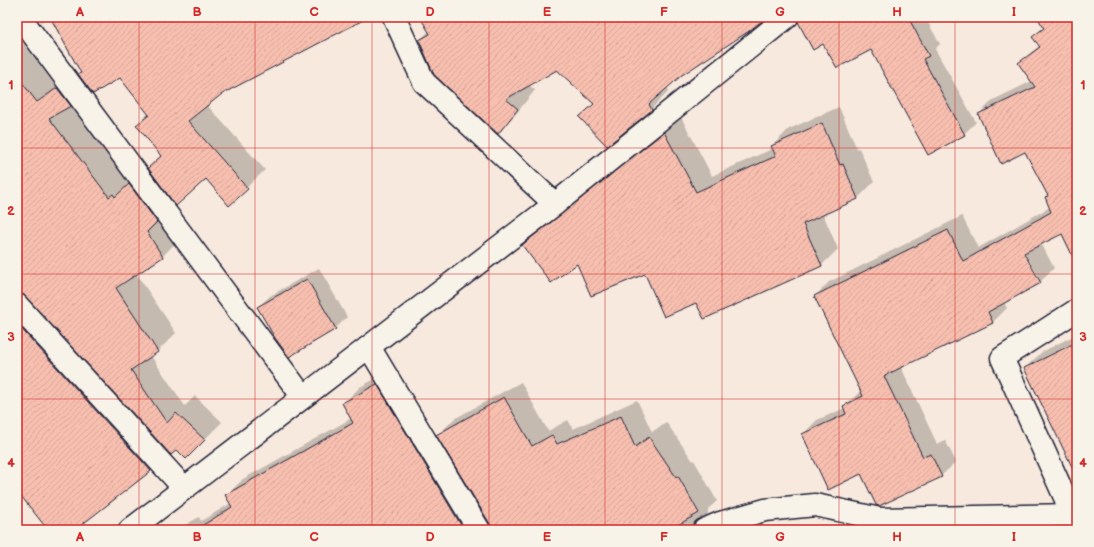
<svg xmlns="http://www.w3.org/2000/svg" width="1094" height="547" font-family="'Balsamiq Sans',sans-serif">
<defs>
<pattern id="building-hatch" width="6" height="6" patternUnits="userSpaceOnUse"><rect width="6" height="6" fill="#f8bfaf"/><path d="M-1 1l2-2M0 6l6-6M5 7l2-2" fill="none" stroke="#d4a497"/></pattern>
</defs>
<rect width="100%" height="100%" fill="#f7e9dd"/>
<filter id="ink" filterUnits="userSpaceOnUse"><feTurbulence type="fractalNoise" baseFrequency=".025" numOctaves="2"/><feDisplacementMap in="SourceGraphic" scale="8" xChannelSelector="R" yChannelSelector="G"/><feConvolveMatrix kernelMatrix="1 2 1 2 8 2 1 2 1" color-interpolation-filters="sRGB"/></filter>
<g filter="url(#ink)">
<g fill="#0003" fill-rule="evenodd">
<path d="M 38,17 L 50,17 L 41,22 Z"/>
<path d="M 51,17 L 364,17 L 222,93 L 207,105 L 265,170 L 229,204 L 206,178 L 175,203 L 164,214 L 180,238 L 163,256 L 136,273 L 176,333 L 158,351 L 151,356 L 185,406 L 195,396 L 222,422 L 204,440 L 169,451 L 151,470 L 74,530 L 50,530 L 17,489 L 17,35 L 55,85 L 76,71 L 79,75 L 82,72 ZM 121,77 L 149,113 L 137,125 L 162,155 L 148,169 L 147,167 L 133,180 L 127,180 L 70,105 L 89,87 Z"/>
<path d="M 422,17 L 765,17 L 681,74 L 667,87 L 669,91 L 651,109 L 594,104 L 557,69 L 529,85 L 535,90 L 515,115 L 498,132 L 420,40 L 429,31 Z"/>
<path d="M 800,17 L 925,17 L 940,44 L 935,49 L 976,122 L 964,134 L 871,49 L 824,43 Z"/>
<path d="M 1039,17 L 1077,17 L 1077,226 L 1041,243 L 1054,268 L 1040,282 L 1004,302 L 1007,308 L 993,322 L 901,367 L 937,444 L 945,440 L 956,462 L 941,476 L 861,473 L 803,434 L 817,420 L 845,408 L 844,406 L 861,391 L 815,296 L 829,282 L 962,216 L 978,248 L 1050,207 L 1046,198 L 1049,195 L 1025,151 L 979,114 L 993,100 L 1032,81 L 1019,63 L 1040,45 L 1034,37 L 1044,27 ZM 1022,248 L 1040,279 L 1037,279 L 1021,249 Z"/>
<path d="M 839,107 L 857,149 L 859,148 L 874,182 L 858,198 L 823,214 L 838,249 L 822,265 L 704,318 L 697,302 L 645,273 L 577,262 L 523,245 L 540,229 L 681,117 L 712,176 L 774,148 L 772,146 L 789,129 Z"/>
<path d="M 319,268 L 347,317 L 336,328 L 289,356 L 258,307 L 270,296 Z"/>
<path d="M 1077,334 L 1077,465 L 1025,368 L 1042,352 Z"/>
<path d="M 393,369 L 484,520 L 489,525 L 491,526 L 438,435 L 454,419 L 521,382 L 548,431 L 568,420 L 573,429 L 637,400 L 652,432 L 666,422 L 693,461 L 694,460 L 717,501 L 708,509 L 708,518 L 743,519 L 749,530 L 177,530 L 199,517 L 201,521 L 231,503 L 227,495 L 243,479 L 352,418 L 344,403 L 360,387 Z"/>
<path d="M 882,514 L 883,514 L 890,530 L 849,530 L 852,527 Z"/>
</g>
<g fill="url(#building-hatch)" stroke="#22223b">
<path d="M 50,17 L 369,17 L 222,94 L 188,121 L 248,189 L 229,206 L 206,179 L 176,206 L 148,168 L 161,156 L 136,125 L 149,115 L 120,78 L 93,94 L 78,74 L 81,73 Z"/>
<path d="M 420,17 L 767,17 L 749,31 L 682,75 L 649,104 L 652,110 L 607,146 L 579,117 L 594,104 L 557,70 L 506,99 L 518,109 L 498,134 L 434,75 L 419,40 L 430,34 Z"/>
<path d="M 799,17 L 908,17 L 929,56 L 923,59 L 965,135 L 928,155 L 871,50 L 837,68 L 823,44 L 813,50 L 798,22 Z"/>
<path d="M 1037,17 L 1077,17 L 1077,265 L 1062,234 L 1024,253 L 1041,283 L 988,312 L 993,323 L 884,376 L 923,457 L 931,454 L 942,477 L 879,506 L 876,505 L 861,474 L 828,490 L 802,434 L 846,414 L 843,406 L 863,396 L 814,296 L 948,230 L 963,261 L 1051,212 L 1045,197 L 1048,196 L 1025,152 L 1001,164 L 978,114 L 1035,87 L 1018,63 L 1040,47 L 1032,37 L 1044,28 Z"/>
<path d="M 17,76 L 37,102 L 57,88 L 71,106 L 49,118 L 109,197 L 113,194 L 115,197 L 129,184 L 157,222 L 147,232 L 163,257 L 116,288 L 158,352 L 131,370 L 167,423 L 176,413 L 205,440 L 186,459 L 177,450 L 171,455 L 26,297 L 21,293 L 17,293 Z"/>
<path d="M 822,123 L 840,165 L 843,164 L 858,199 L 803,224 L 822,266 L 704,319 L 696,303 L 664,317 L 645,274 L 591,296 L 577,264 L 551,283 L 522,245 L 664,132 L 696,192 L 776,156 L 771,146 Z"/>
<path d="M 307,279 L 336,329 L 289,357 L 275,338 L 257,307 Z"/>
<path d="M 17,324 L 151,471 L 75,530 L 48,530 L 17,491 Z"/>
<path d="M 1077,342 L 1077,477 L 1024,368 Z"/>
<path d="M 377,384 L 464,530 L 195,530 L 232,507 L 225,495 L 353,423 L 342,403 Z"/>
<path d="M 504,397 L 532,446 L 552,435 L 557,444 L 621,416 L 635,447 L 649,437 L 676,477 L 678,476 L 699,513 L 669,530 L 491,530 L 490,524 L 436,435 Z"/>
</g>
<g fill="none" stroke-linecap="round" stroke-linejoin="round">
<defs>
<g id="street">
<path d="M 20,17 L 303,397"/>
<path d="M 394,17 L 424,82 L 555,204"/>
<path d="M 17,305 L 184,488"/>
<path d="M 1077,310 L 1002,358 L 1073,515 L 1077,520"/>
<path d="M 369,347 L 479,530"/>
<path d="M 130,530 L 555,204 L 787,17"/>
<path d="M 704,530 L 720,523 L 765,510 L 815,505 L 880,519 L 1073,515"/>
</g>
</defs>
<use href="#street" stroke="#22223b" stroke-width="25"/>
<use href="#street" stroke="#f7f3e8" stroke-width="22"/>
</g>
</g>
<path fill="none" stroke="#d62828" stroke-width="1" stroke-opacity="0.55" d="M 139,17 L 139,530M 255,17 L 255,530M 372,17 L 372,530M 489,17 L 489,530M 605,17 L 605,530M 722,17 L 722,530M 839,17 L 839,530M 955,17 L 955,530M 17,148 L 1077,148M 17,274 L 1077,274M 17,399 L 1077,399"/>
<rect width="1094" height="547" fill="none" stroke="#f7f3e8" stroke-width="44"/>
<rect x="22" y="22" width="1050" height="503" fill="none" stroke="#d62828" stroke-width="1.5"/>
<g font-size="13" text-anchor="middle" font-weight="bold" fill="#d62828">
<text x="80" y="16">A</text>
<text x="197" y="16">B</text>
<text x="314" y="16">C</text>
<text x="430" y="16">D</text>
<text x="547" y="16">E</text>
<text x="664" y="16">F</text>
<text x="780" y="16">G</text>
<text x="897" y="16">H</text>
<text x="1014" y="16">I</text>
<text x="11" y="89">1</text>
<text x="1083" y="89">1</text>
<text x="11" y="215">2</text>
<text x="1083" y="215">2</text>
<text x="11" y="341">3</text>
<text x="1083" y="341">3</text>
<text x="11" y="467">4</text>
<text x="1083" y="467">4</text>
<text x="80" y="541">A</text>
<text x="197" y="541">B</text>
<text x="314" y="541">C</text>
<text x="430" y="541">D</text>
<text x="547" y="541">E</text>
<text x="664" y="541">F</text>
<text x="780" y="541">G</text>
<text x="897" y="541">H</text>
<text x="1014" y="541">I</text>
</g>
</svg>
